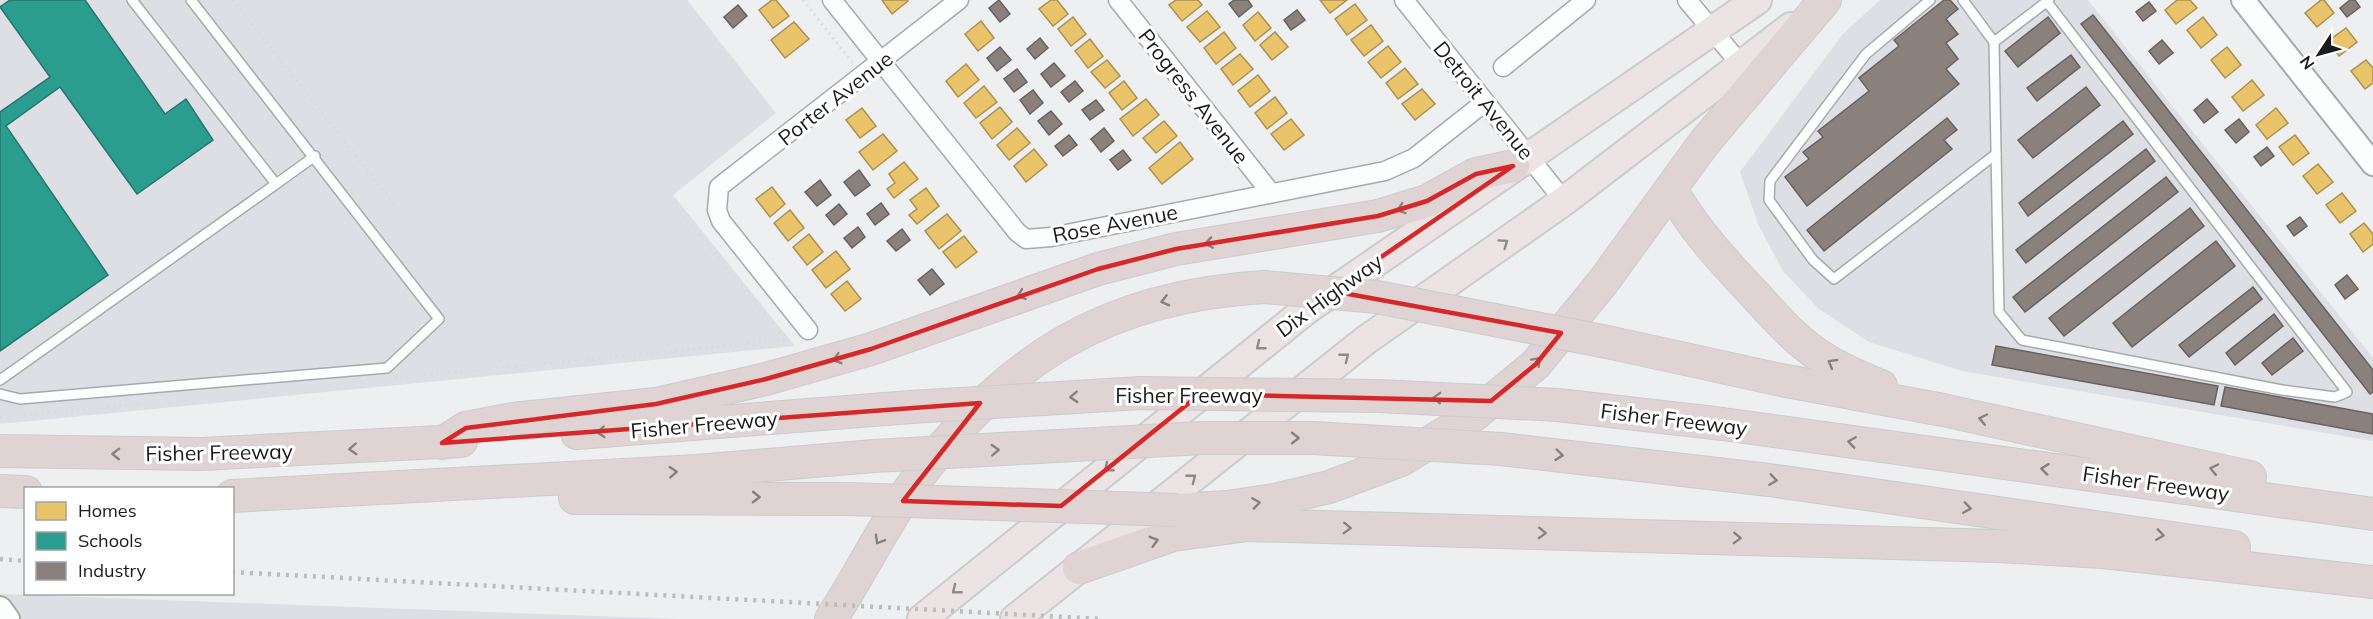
<svg xmlns="http://www.w3.org/2000/svg" width="2373" height="619" font-family="Mulish,sans-serif">
<rect width="100%" height="100%" fill="#eeeff0"/>
<g fill="#dddfe5">
<path d="M 0,0 L 687,0 L 776,113 L 673,195 L 795,346 L 0,424 Z"/>
<path d="M 1880,0 L 2088,0 L 2373,358 L 2373,441 L 1962,371 L 1869,342 L 1819,309 L 1783,271 L 1759,226 L 1740,172 L 1843,34 Z"/>
<path d="M 0,594 L 680,619 L 8,619 L 0,608 Z"/>
</g>
<g fill="#e9c46a" stroke="#ab9152" stroke-width="1.5">
<path d="M 772,0 L 776,0 L 789,16 L 773,28 L 759,10 Z"/>
<path d="M 882,0 L 907,0 L 908,1 L 892,14 Z"/>
<path d="M 1051,0 L 1057,0 L 1068,14 L 1053,26 L 1039,9 Z"/>
<path d="M 1176,0 L 1198,0 L 1202,5 L 1182,21 L 1169,5 Z"/>
<path d="M 1320,0 L 1347,0 L 1330,13 Z"/>
<path d="M 2177,0 L 2190,0 L 2197,8 L 2176,24 L 2165,10 Z"/>
<path d="M 2321,0 L 2324,0 L 2334,13 L 2317,27 L 2305,13 Z"/>
<path d="M 1355,4 L 1367,20 L 1347,35 L 1335,19 Z"/>
<path d="M 1207,11 L 1220,27 L 1200,42 L 1187,27 Z"/>
<path d="M 1258,12 L 1271,28 L 1255,41 L 1243,25 Z"/>
<path d="M 1073,17 L 1086,34 L 1071,46 L 1058,29 Z"/>
<path d="M 2203,17 L 2217,35 L 2201,48 L 2187,30 Z"/>
<path d="M 981,21 L 994,38 L 978,51 L 965,34 Z"/>
<path d="M 794,22 L 809,39 L 785,58 L 771,40 Z"/>
<path d="M 1371,25 L 1383,41 L 1364,56 L 1351,40 Z"/>
<path d="M 2346,28 L 2357,42 L 2339,56 L 2328,41 Z"/>
<path d="M 1224,32 L 1236,48 L 1216,64 L 1204,48 Z"/>
<path d="M 1275,32 L 1288,47 L 1272,60 L 1260,45 Z"/>
<path d="M 1090,39 L 1103,56 L 1088,68 L 1075,51 Z"/>
<path d="M 1388,46 L 1401,62 L 1381,78 L 1368,62 Z"/>
<path d="M 2227,47 L 2241,65 L 2225,78 L 2211,60 Z"/>
<path d="M 1240,54 L 1253,69 L 1233,85 L 1221,69 Z"/>
<path d="M 1107,60 L 1120,76 L 1105,88 L 1091,72 Z"/>
<path d="M 2366,60 L 2373,68 L 2373,83 L 2365,89 L 2351,71 Z"/>
<path d="M 966,64 L 979,80 L 958,97 L 946,81 Z"/>
<path d="M 1405,68 L 1418,84 L 1398,99 L 1386,83 Z"/>
<path d="M 1258,75 L 1270,91 L 1250,107 L 1238,91 Z"/>
<path d="M 2252,80 L 2264,95 L 2243,111 L 2232,97 Z"/>
<path d="M 1124,81 L 1137,98 L 1122,110 L 1109,93 Z"/>
<path d="M 984,86 L 997,102 L 976,118 L 964,103 Z"/>
<path d="M 1422,89 L 1435,104 L 1415,120 L 1402,104 Z"/>
<path d="M 1275,97 L 1287,113 L 1267,129 L 1255,113 Z"/>
<path d="M 1146,99 L 1159,115 L 1133,136 L 1120,119 Z"/>
<path d="M 1000,107 L 1012,122 L 992,139 L 980,123 Z"/>
<path d="M 862,108 L 876,126 L 860,138 L 846,120 Z"/>
<path d="M 2276,108 L 2288,123 L 2267,139 L 2256,125 Z"/>
<path d="M 1291,119 L 1304,135 L 1284,150 L 1271,134 Z"/>
<path d="M 1164,121 L 1177,136 L 1156,153 L 1143,138 Z"/>
<path d="M 1017,128 L 1030,143 L 1009,160 L 997,145 Z"/>
<path d="M 883,134 L 897,151 L 873,170 L 859,152 Z"/>
<path d="M 2295,135 L 2309,153 L 2293,165 L 2279,147 Z"/>
<path d="M 1180,142 L 1193,159 L 1162,184 L 1149,168 Z"/>
<path d="M 1034,149 L 1047,165 L 1026,182 L 1014,166 Z"/>
<path d="M 904,162 L 918,179 L 894,198 L 887,189 L 895,183 L 889,174 Z"/>
<path d="M 2318,164 L 2333,182 L 2317,194 L 2303,176 Z"/>
<path d="M 772,187 L 785,204 L 770,217 L 756,199 Z"/>
<path d="M 926,188 L 939,206 L 917,224 L 909,215 L 917,209 L 910,200 Z"/>
<path d="M 2342,193 L 2356,211 L 2340,223 L 2326,205 Z"/>
<path d="M 790,210 L 804,228 L 788,241 L 774,223 Z"/>
<path d="M 947,214 L 961,231 L 939,249 L 925,231 Z"/>
<path d="M 2364,223 L 2373,234 L 2373,244 L 2363,252 L 2350,234 Z"/>
<path d="M 809,234 L 823,252 L 807,265 L 793,247 Z"/>
<path d="M 964,236 L 977,252 L 956,268 L 943,252 Z"/>
<path d="M 836,251 L 850,269 L 826,288 L 812,270 Z"/>
<path d="M 847,281 L 861,299 L 845,311 L 831,294 Z"/>
</g>
<path fill="#2a9d8f" stroke="#25766c" stroke-width="1.5" d="M 10,0 L 85,0 L 165,114 L 186,99 L 213,140 L 137,194 L 60,87 L 6,126 L 108,275 L 0,351 L 0,112 L 50,77 L 0,7 Z"/>
<g fill="#8a817c" stroke="#68625f" stroke-width="1.5">
<path d="M 999,0 L 1010,14 L 1000,22 L 989,8 Z"/>
<path d="M 1234,0 L 1248,0 L 1252,6 L 1239,17 L 1229,4 Z"/>
<path d="M 1944,0 L 1950,0 L 1958,9 L 1946,19 L 1958,34 L 1946,43 L 1958,59 L 1946,69 L 1959,84 L 1807,206 L 1785,177 L 1809,159 L 1803,152 L 1823,137 L 1818,131 L 1869,91 L 1859,78 L 1899,46 L 1894,40 Z"/>
<path d="M 2350,0 L 2355,0 L 2360,7 L 2347,17 L 2340,8 Z"/>
<path d="M 2149,2 L 2156,11 L 2143,21 L 2136,12 Z"/>
<path d="M 738,5 L 747,16 L 733,28 L 724,17 Z"/>
<path d="M 1297,10 L 1305,20 L 1291,30 L 1284,20 Z"/>
<path d="M 2093,15 L 2373,370 L 2373,392 L 2370,394 L 2081,24 Z"/>
<path d="M 2048,17 L 2060,33 L 2018,67 L 2005,51 Z"/>
<path d="M 1040,38 L 1048,48 L 1035,59 L 1027,49 Z"/>
<path d="M 2162,40 L 2173,53 L 2159,64 L 2149,51 Z"/>
<path d="M 1000,47 L 1011,60 L 997,71 L 987,58 Z"/>
<path d="M 2071,55 L 2080,67 L 2037,101 L 2027,88 Z"/>
<path d="M 1054,63 L 1065,76 L 1051,87 L 1041,74 Z"/>
<path d="M 1017,69 L 1027,82 L 1014,92 L 1004,79 Z"/>
<path d="M 1075,81 L 1083,91 L 1069,102 L 1061,92 Z"/>
<path d="M 2086,87 L 2100,105 L 2033,158 L 2018,140 Z"/>
<path d="M 1033,90 L 1043,103 L 1030,114 L 1020,100 Z"/>
<path d="M 2207,99 L 2218,112 L 2204,123 L 2194,110 Z"/>
<path d="M 1096,100 L 1104,110 L 1090,120 L 1082,110 Z"/>
<path d="M 1051,111 L 1062,124 L 1049,135 L 1038,121 Z"/>
<path d="M 1947,118 L 1957,130 L 1944,140 L 1952,149 L 1824,251 L 1807,230 Z"/>
<path d="M 2239,119 L 2249,132 L 2236,143 L 2225,130 Z"/>
<path d="M 2123,121 L 2133,134 L 2028,216 L 2019,203 Z"/>
<path d="M 1104,128 L 1114,141 L 1101,152 L 1091,139 Z"/>
<path d="M 1069,135 L 1077,145 L 1063,156 L 1055,146 Z"/>
<path d="M 2267,147 L 2274,156 L 2261,166 L 2254,157 Z"/>
<path d="M 2146,149 L 2155,161 L 2026,263 L 2016,250 Z"/>
<path d="M 1123,150 L 1131,160 L 1118,170 L 1110,160 Z"/>
<path d="M 859,170 L 870,185 L 855,196 L 844,182 Z"/>
<path d="M 2166,177 L 2178,192 L 2025,312 L 2013,297 Z"/>
<path d="M 820,180 L 831,195 L 817,206 L 805,192 Z"/>
<path d="M 881,203 L 889,214 L 875,225 L 867,214 Z"/>
<path d="M 839,204 L 847,214 L 834,225 L 826,215 Z"/>
<path d="M 2190,208 L 2204,226 L 2064,336 L 2049,318 Z"/>
<path d="M 2300,217 L 2307,226 L 2294,236 L 2287,226 Z"/>
<path d="M 858,227 L 865,237 L 852,248 L 844,238 Z"/>
<path d="M 902,229 L 910,240 L 896,251 L 887,241 Z"/>
<path d="M 2216,241 L 2235,266 L 2132,347 L 2113,323 Z"/>
<path d="M 932,269 L 944,284 L 930,295 L 918,280 Z"/>
<path d="M 2347,275 L 2358,289 L 2345,299 L 2335,285 Z"/>
<path d="M 2253,287 L 2262,299 L 2189,357 L 2179,345 Z"/>
<path d="M 2274,314 L 2283,326 L 2235,365 L 2226,353 Z"/>
<path d="M 2293,338 L 2303,351 L 2272,375 L 2262,363 Z"/>
<path d="M 1996,346 L 2218,386 L 2214,405 L 1992,365 Z"/>
<path d="M 2225,387 L 2373,414 L 2373,434 L 2221,406 Z"/>
</g>
<g fill="none" stroke-linecap="round" stroke-linejoin="round">
<defs>
<g id="service">
<path d="M 1930,0 L 1866,54 L 1770,181 L 1769,200 L 1813,260 L 1834,279 L 1996,154"/>
<path d="M 1963,0 L 1994,42"/>
<path d="M 2047,2 L 2347,392 L 2335,397 L 2282,390 L 2022,340 L 1999,312 L 1994,42 L 2049,0"/>
<path d="M 276,184 L 315,156"/>
<path d="M 0,380 L 276,184 L 132,0"/>
<path d="M 0,394 L 20,399 L 387,368 L 439,319 L 191,0"/>
</g>
<g id="minor">
<path d="M 832,0 L 1017,232 L 1026,239 L 1051,237 L 1385,171 L 1414,158 L 1485,102"/>
<path d="M 1118,0 L 1271,193"/>
<path d="M 1404,0 L 1564,201"/>
<path d="M 1687,0 L 1742,66"/>
<path d="M 1503,67 L 1586,0"/>
<path d="M 808,330 L 721,221 L 717,210 L 719,187 L 959,0"/>
</g>
<g id="tertiary">
<path d="M 2243,0 L 2373,164"/>
<path d="M 0,608 L 8,619"/>
</g>
<g id="primary">
<path d="M 922,619 L 1306,310 L 1757,0"/>
<path d="M 1015,619 L 1366,340 L 1564,201 L 1791,27"/>
</g>
<g id="motorway">
<path d="M 1671,189 C 1693,229 1725,263 1756,296 C 1777,319 1797,342 1823,358 C 1842,370 1861,378 1881,386"/>
<path d="M 1612,343 L 1781,380 L 1943,410 L 2250,477"/>
<path d="M 1558,405 L 1723,424 L 2373,514"/>
<path d="M 577,433 L 911,407"/>
<path d="M 442,443 L 466,428 L 513,419 L 656,404 L 766,379 L 871,349 L 1098,269 L 1176,249 L 1378,216 L 1427,201 L 1476,174 L 1513,166"/>
<path d="M 1501,449 L 1769,480 L 2234,547"/>
<path d="M 0,451 L 201,454 L 461,441"/>
<path d="M 0,491 L 26,492"/>
<path d="M 232,496 L 697,471 L 874,456"/>
<path d="M 575,498 L 848,499"/>
<path d="M 1177,510 L 1227,507 L 1274,500 L 1329,487 L 1401,460 L 1473,416 L 1536,364 L 1603,282 L 1704,143 L 1825,0"/>
<path d="M 1079,568 L 1173,535 L 1248,525 L 1997,546 L 2103,552 L 2373,582"/>
<path d="M 831,619 C 860,575 883,526 914,483 C 1007,358 1107,296 1264,287"/>
</g>
</defs>
<use href="#service" stroke="#a8a9aa" stroke-width="12"/>
<use href="#minor" stroke="#a8a9aa" stroke-width="21"/>
<use href="#tertiary" stroke="#a8a9aa" stroke-width="26"/>
<use href="#primary" stroke="#cbcccc" stroke-width="32"/>
<use href="#motorway" stroke="#cbcccc" stroke-width="34"/>
<g stroke="#dadada" stroke-width="3" stroke-dasharray="1.5 4.5" stroke-linecap="butt">
<path d="M 233,0 L 394,204"/>
<path d="M 803,0 L 852,62"/>
<path d="M 395,378 L 786,340 L 677,207"/>
<path d="M 0,417 L 141,404"/>
</g>
<use href="#service" stroke="#fcfdfd" stroke-width="9"/>
<use href="#minor" stroke="#fcfdfd" stroke-width="18"/>
<use href="#tertiary" stroke="#fcfdfd" stroke-width="22"/>
<use href="#primary" stroke="#ece3e4" stroke-width="28"/>
<use href="#motorway" stroke="#e0d3d3" stroke-width="32"/>
<g stroke="#bcbcbd" stroke-width="4.5" stroke-dasharray="3 6" stroke-linecap="butt">
<path d="M 0,559 L 26,561"/>
<path d="M 232,572 L 1102,619"/>
</g>
<defs>
<g id="motorway-bridge">
<path d="M 1264,287 L 1377,297 L 1612,343"/>
<path d="M 911,407 L 1141,393 L 1379,396 L 1558,405"/>
<path d="M 874,456 L 1203,438 L 1313,438 L 1501,449"/>
<path d="M 848,499 L 1177,510"/>
</g>
</defs>
<use href="#motorway-bridge" stroke="#cbcccc" stroke-width="34" stroke-linecap="butt"/>
<use href="#motorway-bridge" stroke="#e0d3d3" stroke-width="32"/>
</g>
<defs><path id="oneway-chevron" d="M-2-3.5L2.5 0L-2 3.5" fill="none" stroke-width="1.6" stroke-linecap="round" stroke-linejoin="round" transform="scale(1.5)"/></defs>
<g stroke="#878080">
<use href="#oneway-chevron" transform="translate(1401 209) rotate(162)"/>
<use href="#oneway-chevron" transform="translate(1209 243) rotate(171)"/>
<use href="#oneway-chevron" transform="translate(1021 295) rotate(160)"/>
<use href="#oneway-chevron" transform="translate(1165 301) rotate(166)"/>
<use href="#oneway-chevron" transform="translate(837 359) rotate(163)"/>
<use href="#oneway-chevron" transform="translate(1537 361) rotate(-47)"/>
<use href="#oneway-chevron" transform="translate(1832 363) rotate(-150)"/>
<use href="#oneway-chevron" transform="translate(1074 397) rotate(177)"/>
<use href="#oneway-chevron" transform="translate(1437 398) rotate(-178)"/>
<use href="#oneway-chevron" transform="translate(1983 419) rotate(-168)"/>
<use href="#oneway-chevron" transform="translate(601 432) rotate(176)"/>
<use href="#oneway-chevron" transform="translate(1295 438)"/>
<use href="#oneway-chevron" transform="translate(1852 442) rotate(-172)"/>
<use href="#oneway-chevron" transform="translate(353 449) rotate(177)"/>
<use href="#oneway-chevron" transform="translate(995 450) rotate(-3)"/>
<use href="#oneway-chevron" transform="translate(116 454) rotate(-179)"/>
<use href="#oneway-chevron" transform="translate(1559 455) rotate(6)"/>
<use href="#oneway-chevron" transform="translate(2045 469) rotate(-173)"/>
<use href="#oneway-chevron" transform="translate(2214 469) rotate(-168)"/>
<use href="#oneway-chevron" transform="translate(673 472) rotate(-3)"/>
<use href="#oneway-chevron" transform="translate(1773 480) rotate(8)"/>
<use href="#oneway-chevron" transform="translate(756 497) rotate(1)"/>
<use href="#oneway-chevron" transform="translate(1256 503) rotate(-8)"/>
<use href="#oneway-chevron" transform="translate(1967 508) rotate(8)"/>
<use href="#oneway-chevron" transform="translate(1347 528) rotate(2)"/>
<use href="#oneway-chevron" transform="translate(1542 533) rotate(2)"/>
<use href="#oneway-chevron" transform="translate(2160 535) rotate(8)"/>
<use href="#oneway-chevron" transform="translate(1737 538) rotate(2)"/>
<use href="#oneway-chevron" transform="translate(879 540) rotate(120)"/>
<use href="#oneway-chevron" transform="translate(1154 541) rotate(-16)"/>
</g>
<g stroke="#8e898a">
<use href="#oneway-chevron" transform="translate(1504 243) rotate(-35)"/>
<use href="#oneway-chevron" transform="translate(1260 346) rotate(142)"/>
<use href="#oneway-chevron" transform="translate(1345 357) rotate(-38)"/>
<use href="#oneway-chevron" transform="translate(1108 468) rotate(141)"/>
<use href="#oneway-chevron" transform="translate(1192 478) rotate(-38)"/>
<use href="#oneway-chevron" transform="translate(956 590) rotate(141)"/>
</g>
<path fill="none" stroke="#d62828" stroke-width="4.5" stroke-linejoin="round" d="M 1513,166 L 1332,291 L 1561,333 L 1536,364 L 1491,401 L 1200,394 L 1061,506 L 903,501 L 980,403 L 442,443 L 466,428 L 656,404 L 766,379 L 871,349 L 1098,269 L 1176,249 L 1378,216 L 1427,201 L 1476,174 Z"/>
<g text-anchor="middle" dominant-baseline="central" stroke-width="6" stroke-linejoin="round" paint-order="stroke">
<g font-size="21" fill="#1a1a1b" stroke="#fff">
<text transform="translate(1194 96) rotate(52)">Progress Avenue</text>
<text transform="translate(835 98) rotate(-38)">Porter Avenue</text>
<text transform="translate(1484 100) rotate(51)">Detroit Avenue</text>
<text transform="translate(1115 223) rotate(-11)">Rose Avenue</text>
<text transform="translate(1329 295) rotate(-36)">Dix Highway</text>
<text x="1189" y="395">Fisher Freeway</text>
<text transform="translate(1674 419) rotate(7)">Fisher Freeway</text>
<text transform="translate(704 424) rotate(-5)">Fisher Freeway</text>
<text transform="translate(219 452) rotate(-1)">Fisher Freeway</text>
<text transform="translate(2156 483) rotate(8)">Fisher Freeway</text>
</g>
</g>
<rect x="24" y="487" width="210" height="108" fill="#ffffff" stroke="#a3a3a4" stroke-width="1.5"/>
<rect x="36" y="502" width="30" height="18" fill="#e9c46a" stroke="#a3a3a4" stroke-width="1.5"/>
<text x="78" y="517" font-size="18" fill="#1a1a1b">Homes</text>
<rect x="36" y="532" width="30" height="18" fill="#2a9d8f" stroke="#a3a3a4" stroke-width="1.5"/>
<text x="78" y="547" font-size="18" fill="#1a1a1b">Schools</text>
<rect x="36" y="562" width="30" height="18" fill="#8a817c" stroke="#a3a3a4" stroke-width="1.5"/>
<text x="78" y="577" font-size="18" fill="#1a1a1b">Industry</text>
<g transform="translate(2319 54) rotate(234)" stroke="#ffffff" stroke-width="4.5" paint-order="stroke">
<path d="M0-4.5L10 22L0 15L-10 22Z" fill="#1a1a1b"/>
<text y="-9" font-size="16" font-weight="bold" text-anchor="middle" fill="#1a1a1b">N</text>
</g>
</svg>
